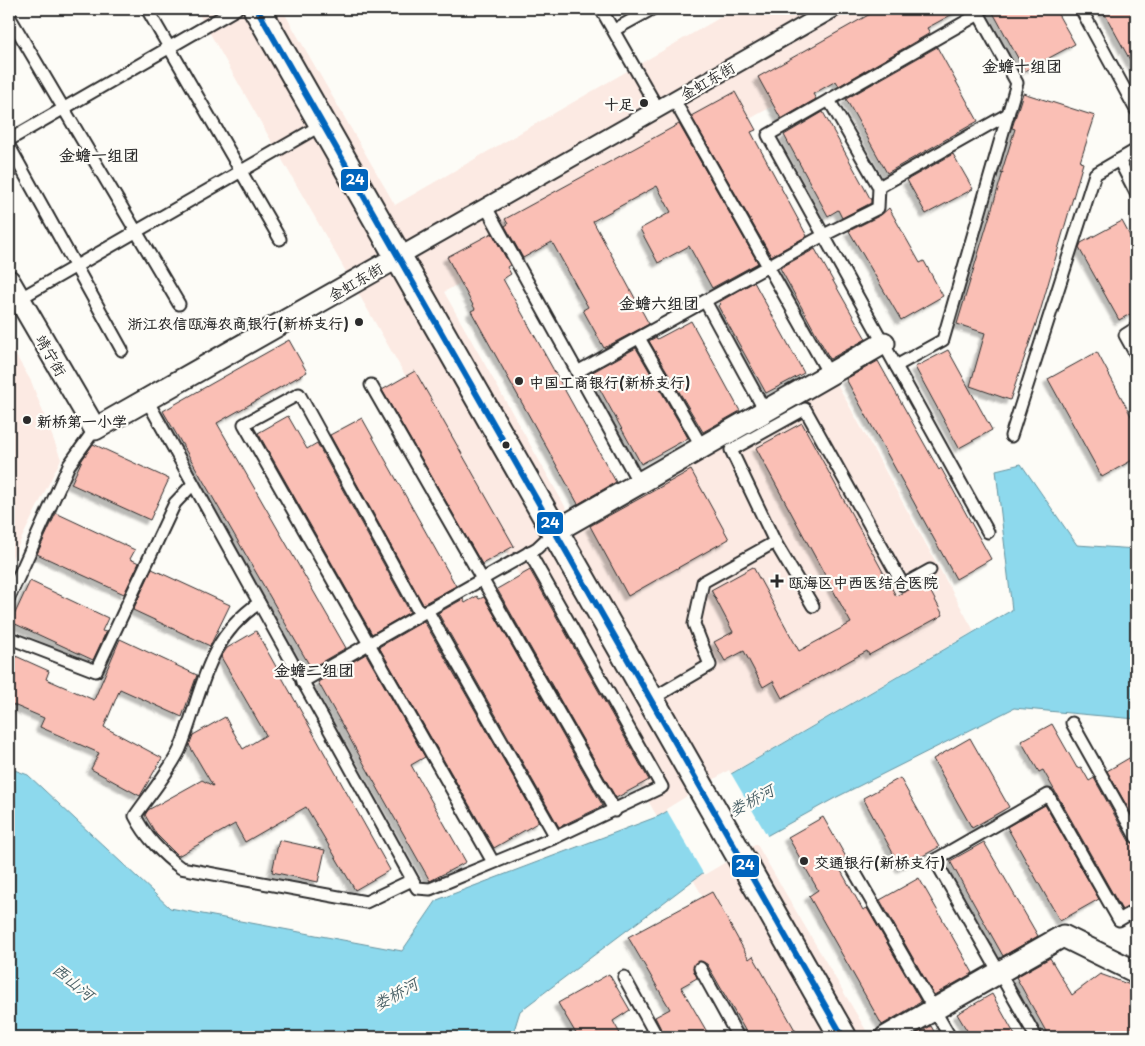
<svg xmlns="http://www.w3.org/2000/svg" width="1145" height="1046" font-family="'Playpen Sans','LXGW WenKai TC',sans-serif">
<defs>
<filter id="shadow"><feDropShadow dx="-4.5" dy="4.5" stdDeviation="1" flood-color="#0004"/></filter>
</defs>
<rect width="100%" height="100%" fill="#fdfcf7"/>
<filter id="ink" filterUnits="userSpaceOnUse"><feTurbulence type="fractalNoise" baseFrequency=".02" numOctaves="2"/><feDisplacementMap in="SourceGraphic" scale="10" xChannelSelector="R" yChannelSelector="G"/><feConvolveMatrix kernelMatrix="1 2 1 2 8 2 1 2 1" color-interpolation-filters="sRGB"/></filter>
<g filter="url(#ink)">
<g fill="#fceae3">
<path d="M 196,9 L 282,9 L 395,205 L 735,9 L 944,9 L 444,292 L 579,531 L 836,382 L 974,631 L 719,780 L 870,1037 L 783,1037 Z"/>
<path d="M 9,344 L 31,381 L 61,459 L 9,564 Z"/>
</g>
<path fill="#8dd9ed" stroke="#66939f" d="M 1021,464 L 1077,545 L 1136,549 L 1136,719 L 1014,708 L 835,798 L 712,866 L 520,1011 L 512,1037 L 9,1037 L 9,768 L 28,775 L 170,908 L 402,951 L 437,900 L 659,816 L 1012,610 L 996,470 Z"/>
<path fill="#fdfcf7" d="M 729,770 L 768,837 L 704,875 L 666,809 Z"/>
<g fill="#fabfb5" stroke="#2b2b2b" filter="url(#shadow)">
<path d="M 879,9 L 962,9 L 927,28 L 930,33 L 839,86 L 836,81 L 813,94 L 816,99 L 781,119 L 758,77 Z"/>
<path d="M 991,9 L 1055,9 L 1075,44 L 1025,71 Z"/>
<path d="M 1102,9 L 1136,9 L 1136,71 Z"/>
<path d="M 937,47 L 978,121 L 887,173 L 846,99 Z"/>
<path d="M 735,92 L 756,130 L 751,132 L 807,236 L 771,256 L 691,116 Z"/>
<path d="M 1023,93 L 1095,116 L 1080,162 L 1083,163 L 1040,312 L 1010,400 L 970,386 L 985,333 L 957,324 L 1003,172 L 1001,174 L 1015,129 L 1012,128 Z"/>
<path d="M 823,112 L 871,200 L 871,203 L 842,218 L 838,210 L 828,216 L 784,135 Z"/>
<path d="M 679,124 L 758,263 L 712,288 L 689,246 L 658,263 L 640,229 L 671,212 L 657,186 L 593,221 L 649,324 L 604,348 L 583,310 L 588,307 L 552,242 L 523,258 L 505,226 L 508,224 L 505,219 Z"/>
<path d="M 953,154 L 973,189 L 926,214 L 907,180 Z"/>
<path d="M 889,208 L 920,263 L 924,261 L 943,296 L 901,320 L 849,231 L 881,215 Z"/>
<path d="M 1122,221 L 1136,247 L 1136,311 L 1119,320 L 1079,248 L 1081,243 Z"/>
<path d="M 492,233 L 510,265 L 507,267 L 511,274 L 503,279 L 616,482 L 578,504 L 471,311 L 475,309 L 447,257 Z"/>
<path d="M 815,249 L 866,339 L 830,359 L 780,268 Z"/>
<path d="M 754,282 L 804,373 L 766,393 L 718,306 L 721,304 L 719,302 Z"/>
<path d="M 691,321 L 740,411 L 703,432 L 649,341 L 656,337 L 657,339 Z"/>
<path d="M 289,340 L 307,372 L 217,423 L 346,648 L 311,668 L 163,411 Z"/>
<path d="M 636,348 L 688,438 L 641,464 L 591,373 Z"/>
<path d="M 948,350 L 992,430 L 959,448 L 915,367 Z"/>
<path d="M 1097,352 L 1136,425 L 1136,458 L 1102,477 L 1048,379 Z"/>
<path d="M 878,361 L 939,470 L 941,468 L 991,559 L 956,579 L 846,379 Z"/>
<path d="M 415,371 L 514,546 L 482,564 L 382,390 Z"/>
<path d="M 288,416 L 307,449 L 317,443 L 410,612 L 372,634 L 258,433 Z"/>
<path d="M 362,418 L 456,586 L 423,604 L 330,435 Z"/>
<path d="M 802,423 L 896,596 L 925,581 L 943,615 L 869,655 L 867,651 L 782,698 L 773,681 L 763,687 L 744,651 L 725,661 L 714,642 L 733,632 L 711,590 L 753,567 L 799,651 L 851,623 L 756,448 Z"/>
<path d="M 93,444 L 169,479 L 150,520 L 71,484 L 82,460 Z"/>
<path d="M 691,470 L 729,539 L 628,596 L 590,526 Z"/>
<path d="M 56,513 L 135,550 L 130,559 L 139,563 L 124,594 L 37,554 Z"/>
<path d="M 152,569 L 230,605 L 210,646 L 133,610 Z"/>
<path d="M 530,570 L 649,780 L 616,798 L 497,589 Z"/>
<path d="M 30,581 L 108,618 L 102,631 L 106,632 L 93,660 L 11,622 Z"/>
<path d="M 477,596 L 479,599 L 484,597 L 603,806 L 559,827 L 438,613 L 463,599 L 465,603 Z"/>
<path d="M 424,621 L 539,822 L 494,848 L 379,647 Z"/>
<path d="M 256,631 L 390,870 L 355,890 L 306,807 L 245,842 L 235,824 L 178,856 L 156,834 L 145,815 L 148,810 L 202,780 L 213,786 L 189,745 L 193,735 L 225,717 L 243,749 L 266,735 L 221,657 L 227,648 Z"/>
<path d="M 120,639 L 197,675 L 182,717 L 120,689 L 104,727 L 162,758 L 140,796 L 91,769 L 99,753 L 40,727 L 44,718 L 9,703 L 9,653 L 49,671 L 46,679 L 94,700 Z"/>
<path d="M 366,654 L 425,757 L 411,765 L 466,862 L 430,881 L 318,682 Z"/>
<path d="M 1052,724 L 1077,768 L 1081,767 L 1089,781 L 1094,778 L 1129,841 L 1136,844 L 1136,903 L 1122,910 L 1043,770 L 1039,772 L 1021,741 Z"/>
<path d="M 970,738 L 1009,807 L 972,828 L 933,759 Z"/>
<path d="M 1136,754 L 1136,822 L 1107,771 Z"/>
<path d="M 900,778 L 939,847 L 901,868 L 863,798 Z"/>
<path d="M 1045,805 L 1099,899 L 1060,921 L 1007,827 Z"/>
<path d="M 823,817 L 846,857 L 836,862 L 863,910 L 867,908 L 921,1002 L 882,1025 L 809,896 L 818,890 L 788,837 Z"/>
<path d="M 279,840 L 325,850 L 318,882 L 272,872 Z"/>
<path d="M 984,842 L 1038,936 L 1003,956 L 950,861 Z"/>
<path d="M 919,878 L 973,973 L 934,995 L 880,900 Z"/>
<path d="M 712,892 L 749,959 L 753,956 L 799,1037 L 749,1037 L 707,964 L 700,961 L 693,967 L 697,978 L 681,987 L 710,1037 L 665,1037 L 655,1017 L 670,1009 L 628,937 Z"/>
<path d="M 1050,958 L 1072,995 L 1100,974 L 1136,987 L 1136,1037 L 1049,1037 L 1016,977 Z"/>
<path d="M 609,974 L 630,1010 L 613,1021 L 622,1037 L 578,1037 L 558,1003 Z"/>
<path d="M 992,994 L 1016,1037 L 971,1037 L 957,1014 Z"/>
<path d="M 931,1026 L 937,1037 L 911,1037 Z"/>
</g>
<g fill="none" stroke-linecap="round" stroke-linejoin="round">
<defs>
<g id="service">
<path d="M 147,9 L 280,239"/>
<path d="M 601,9 L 658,109"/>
<path d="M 1081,9 L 1136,110"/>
<path d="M 979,14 L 768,135 L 988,532"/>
<path d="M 9,16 L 179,304"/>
<path d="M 614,30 L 652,9"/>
<path d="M 674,100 L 829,374"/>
<path d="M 829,100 L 879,187"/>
<path d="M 9,140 L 236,9"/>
<path d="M 9,146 L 122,350"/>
<path d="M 1119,160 L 1136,193"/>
<path d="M 486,207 L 639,483"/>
<path d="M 19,299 L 323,124"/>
<path d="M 705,301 L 824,235 L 878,208 L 879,187 L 1008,114"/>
<path d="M 1136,328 L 1125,335 L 1136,355"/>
<path d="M 639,338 L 702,447"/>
<path d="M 896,366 L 943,340 L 1017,83 L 976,9"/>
<path d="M 577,372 L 705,301 L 765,411"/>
<path d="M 371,385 L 615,811"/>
<path d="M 147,400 L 417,888 L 430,889 L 556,837 L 662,787 L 529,552"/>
<path d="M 1011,436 L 1095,174 L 1136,150"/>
<path d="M 9,598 L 69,465 L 95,429"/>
<path d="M 259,603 C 204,641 203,692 180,749 C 171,769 148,797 135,816 C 145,836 163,855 181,868 L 366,902 L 412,880"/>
<path d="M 813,606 L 775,542 L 731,450 L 805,409 L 903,585 L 930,570"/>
<path d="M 427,610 L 556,837"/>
<path d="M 420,614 L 299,394 L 244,424 L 493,862"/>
<path d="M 15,640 L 96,671 L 175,503 L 193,484"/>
<path d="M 302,682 L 537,548 L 554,532"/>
<path d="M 650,700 L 710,665 L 694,624 L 703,582 L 775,542"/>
<path d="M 1072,723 L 1136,837"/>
<path d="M 850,864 L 950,1037"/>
<path d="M 700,968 L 738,1037"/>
<path d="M 624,977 L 657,1037"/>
<path d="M 1036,1037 L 935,860 L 1048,795 L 1119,920 L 1136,910"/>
</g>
<path id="pedestrian" d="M 398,257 L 833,9"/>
<g id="minor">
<path d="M 9,281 L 95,429 L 398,257"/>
<path d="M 554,532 L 884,343"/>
<path d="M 886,1037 L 1063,936 L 1136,972"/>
</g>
<path id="tertiary" d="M 257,9 L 843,1037"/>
</defs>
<use href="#service" stroke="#2b2b2b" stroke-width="15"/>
<use href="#pedestrian" stroke="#2b2b2b" stroke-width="20"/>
<use href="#minor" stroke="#2b2b2b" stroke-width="25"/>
<use href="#tertiary" stroke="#2b2b2b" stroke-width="30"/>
<use href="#service" stroke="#fdfcf7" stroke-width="11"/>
<use href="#pedestrian" stroke="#fdfcf7" stroke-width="16"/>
<use href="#minor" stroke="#fdfcf7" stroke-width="21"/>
<use href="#tertiary" stroke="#fdfcf7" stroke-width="26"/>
<defs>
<path id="bus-1" d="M 257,9 L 843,1037"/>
</defs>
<use href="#bus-1" stroke="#fdfcf7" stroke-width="10"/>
<use href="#bus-1" stroke="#0065bd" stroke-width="6"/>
</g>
</g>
<g fill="#2b2b2b" stroke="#fdfcf7" stroke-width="2">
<circle cx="644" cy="103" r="5"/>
<circle cx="359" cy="322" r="5"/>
<circle cx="519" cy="381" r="5"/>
<circle cx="27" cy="420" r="5"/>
<circle cx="506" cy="445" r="4.5"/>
<path d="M774.5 573.5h5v5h5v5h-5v5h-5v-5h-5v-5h5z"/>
<circle cx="804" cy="861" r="5"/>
</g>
<g text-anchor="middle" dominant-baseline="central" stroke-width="4.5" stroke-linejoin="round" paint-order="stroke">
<g font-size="15" fill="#2b2b2b" stroke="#fdfcf7">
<text transform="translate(707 80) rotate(-30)">金虹东街</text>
<text transform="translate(355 281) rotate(-30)">金虹东街</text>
<text transform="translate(52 355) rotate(60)">靖宁街</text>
</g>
<g font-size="15" font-weight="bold" fill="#2b2b2b" stroke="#fdfcf7" text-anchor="start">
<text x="634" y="103" text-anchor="end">十足</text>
<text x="349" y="322" text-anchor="end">浙江农信瓯海农商银行(新桥支行)</text>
<text x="529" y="381">中国工商银行(新桥支行)</text>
<text x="37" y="420">新桥第一小学</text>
<text x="788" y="581">瓯海区中西医结合医院</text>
<text x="814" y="861">交通银行(新桥支行)</text>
</g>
<g font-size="16" font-weight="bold" fill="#2b2b2b" stroke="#fdfcf7">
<text x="1022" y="65">金蟾十组团</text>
<text x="99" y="154">金蟾一组团</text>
<text x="659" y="302">金蟾六组团</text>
<text x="314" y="669">金蟾二组团</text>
</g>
<g font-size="16" font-style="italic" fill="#485f65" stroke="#fdfcf7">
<text transform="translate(751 799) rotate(-28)">娄桥河</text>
<text transform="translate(74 981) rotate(39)">西山河</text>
<text transform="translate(395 993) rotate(-29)">娄桥河</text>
</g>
</g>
<g stroke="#fdfcf7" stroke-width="2">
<rect x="340" y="168" width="29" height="24" rx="5" fill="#0065bd"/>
<rect x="536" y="511" width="28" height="24" rx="5" fill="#0065bd"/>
<rect x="731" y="854" width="29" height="24" rx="5" fill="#0065bd"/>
</g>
<g font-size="14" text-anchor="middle" font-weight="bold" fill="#fff">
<text x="355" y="185">24</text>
<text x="550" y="528">24</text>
<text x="745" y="870">24</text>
</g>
<rect width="1145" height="1046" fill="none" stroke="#fdfcf7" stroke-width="30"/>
<rect x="15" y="15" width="1115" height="1016" fill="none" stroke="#2b2b2b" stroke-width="2" filter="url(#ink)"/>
</svg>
